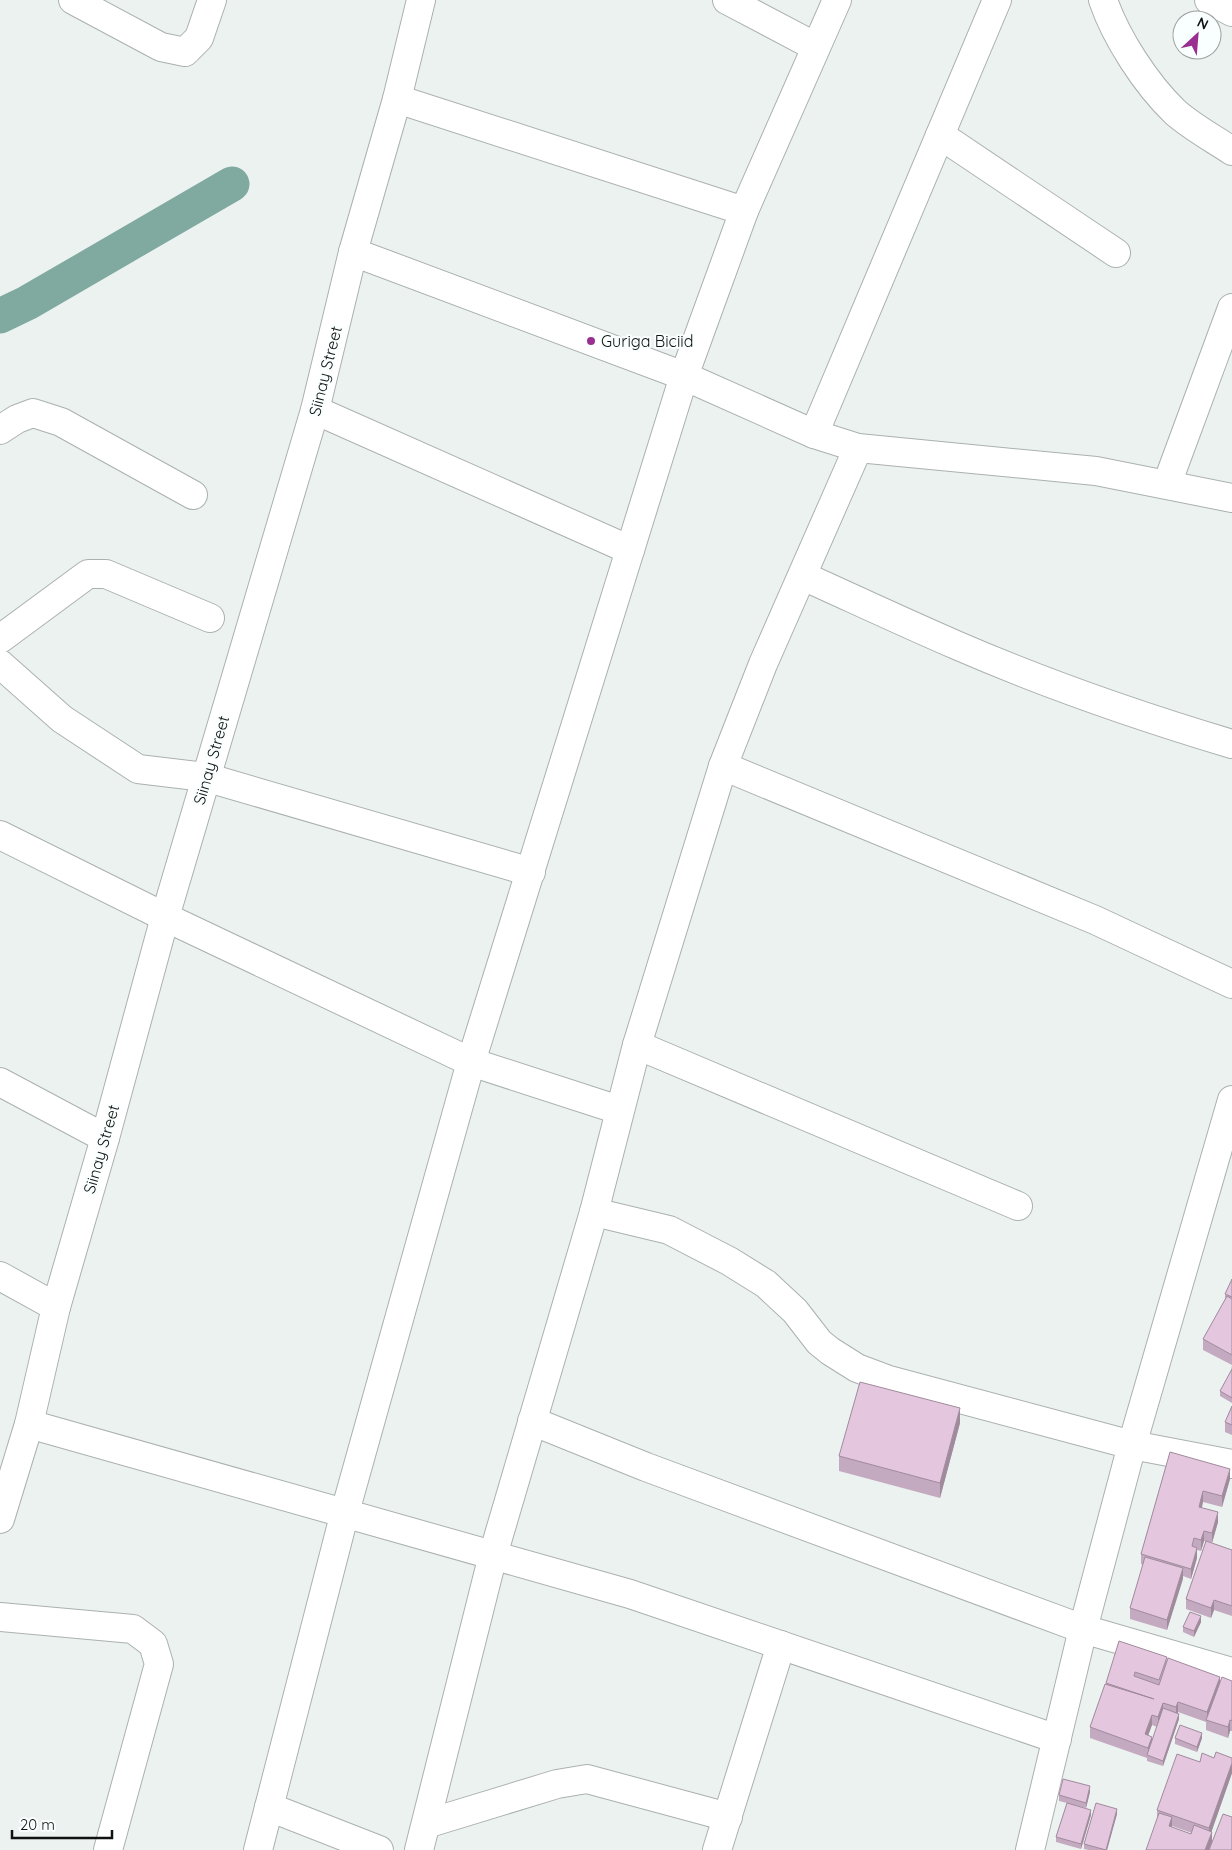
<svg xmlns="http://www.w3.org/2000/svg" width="1232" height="1850" font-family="Quicksand,sans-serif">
<rect width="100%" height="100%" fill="#ebf2f0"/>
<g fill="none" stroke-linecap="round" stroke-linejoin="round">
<path stroke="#80a9a0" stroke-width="35" d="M 0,316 L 27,303 L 232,184"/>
<defs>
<g id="minor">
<path d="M 73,0 L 161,47 L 185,52 L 199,38 L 212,0"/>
<path d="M 727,0 L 816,47"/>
<path d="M 1103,0 C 1116,38 1146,84 1175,112 C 1192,127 1214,139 1232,151"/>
<path d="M 1209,0 L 1232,12"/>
<path d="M 397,99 L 744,211"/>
<path d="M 940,135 L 1116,253"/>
<path d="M 353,252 L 684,376 L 814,434 L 858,448 L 1096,471 L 1232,498"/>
<path d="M 315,410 L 630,550"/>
<path d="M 0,430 L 17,419 L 33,413 L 61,422 L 193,495"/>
<path d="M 814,434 L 997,0"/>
<path d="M 1167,484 L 1232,308"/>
<path d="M 803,576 C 854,599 905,623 956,645 C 1046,684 1138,716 1232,744"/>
<path d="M 0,639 L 88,574 L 106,574 L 210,618"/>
<path d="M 0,664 L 62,719 L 138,769 L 205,777 L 531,872"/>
<path d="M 723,766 L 1095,920 L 1232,984"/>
<path d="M 0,835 L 165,917 L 471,1062 L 619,1110"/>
<path d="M 637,1045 L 1018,1206"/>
<path d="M 0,1082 L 105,1138"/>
<path d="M 594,1212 L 669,1230 L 729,1261 L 766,1284 L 795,1311 L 819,1342 L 830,1351 L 857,1368 L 889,1380 L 1132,1445 L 1232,1464"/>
<path d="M 0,1276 L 56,1307"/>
<path d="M 532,1421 L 646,1467 L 1083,1629 L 1232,1672"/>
<path d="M 29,1424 L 630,1594 L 1057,1739"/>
<path d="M 0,1617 L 133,1629 L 153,1644 L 159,1664 L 108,1850"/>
<path d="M 269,1807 L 379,1850"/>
<path d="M 426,1824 L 557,1784 L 587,1779 L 728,1817"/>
<path d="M 258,1850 L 345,1512 L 471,1062 L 684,376 L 744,211 L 837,0"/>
<path d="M 419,1850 L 493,1555 L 594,1212 L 637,1045 L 723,766 L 763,664 L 858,448"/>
<path d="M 717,1850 L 781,1645"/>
<path d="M 1030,1850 L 1083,1629 L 1132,1445 L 1232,1100"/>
</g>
<path id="tertiary" d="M 0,1519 L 29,1424 L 56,1307 L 105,1138 L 165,917 L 315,410 L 353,252 L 397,99 L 421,0"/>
</defs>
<use href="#minor" stroke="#abb1b0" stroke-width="30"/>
<use href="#tertiary" stroke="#abb1b0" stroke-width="30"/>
<use href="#minor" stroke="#fff" stroke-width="28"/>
<use href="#tertiary" stroke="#fff" stroke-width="28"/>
</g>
<g fill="#c4aac0" fill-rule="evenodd">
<path d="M 1232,1279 L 1232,1403 L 1220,1396 L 1220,1391 L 1231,1371 L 1232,1365 L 1203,1350 L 1203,1339 L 1225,1301 L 1225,1294 Z"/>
<path d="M 1232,1406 L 1232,1435 L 1225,1432 L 1225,1422 Z"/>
<path d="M 960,1423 L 940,1498 L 839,1471 L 839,1456 Z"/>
<path d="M 1170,1452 L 1230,1479 L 1222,1507 L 1203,1502 L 1202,1508 L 1218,1522 L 1212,1543 L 1232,1550 L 1232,1616 L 1214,1610 L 1211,1618 L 1186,1609 L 1186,1599 L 1206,1542 L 1204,1541 L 1201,1551 L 1197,1550 L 1197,1558 L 1191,1579 L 1183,1576 L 1167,1630 L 1130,1619 L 1130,1608 L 1143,1565 L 1141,1564 L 1141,1554 Z"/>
<path d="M 1201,1622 L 1194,1637 L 1183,1632 L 1183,1627 Z"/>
<path d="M 1167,1660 L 1220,1682 L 1232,1681 L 1232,1731 L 1230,1731 L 1228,1738 L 1206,1730 L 1206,1722 L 1178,1712 L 1177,1713 L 1179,1719 L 1163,1766 L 1147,1761 L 1147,1758 L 1090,1738 L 1090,1727 L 1106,1683 ZM 1152,1725 L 1157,1727 L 1152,1741 L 1148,1735 Z"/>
<path d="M 1175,1738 L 1202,1738 L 1197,1752 L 1175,1744 Z"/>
<path d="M 1214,1758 L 1232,1758 L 1232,1773 L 1211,1832 L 1209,1850 L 1157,1819 L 1157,1810 L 1200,1762 ZM 1172,1826 L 1192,1833 L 1191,1834 L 1172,1827 Z"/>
<path d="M 1090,1792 L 1086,1808 L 1074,1805 L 1091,1815 L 1081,1849 L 1056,1842 L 1056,1837 L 1067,1803 L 1059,1801 L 1059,1795 Z"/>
<path d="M 1117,1814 L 1107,1850 L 1089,1850 L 1084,1849 L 1084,1844 Z"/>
</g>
<g fill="#a08b9c">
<path d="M 960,1408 L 960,1423 L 940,1498 L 940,1483 Z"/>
<path d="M 1230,1469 L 1230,1479 L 1222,1507 L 1222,1496 Z"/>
<path d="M 1203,1491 L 1203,1502 L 1199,1517 L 1199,1507 Z"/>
<path d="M 1218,1512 L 1218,1522 L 1212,1543 L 1212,1533 Z"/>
<path d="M 1204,1531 L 1204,1541 L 1201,1551 L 1201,1540 Z"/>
<path d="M 1197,1548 L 1197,1558 L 1191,1579 L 1191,1569 Z"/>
<path d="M 1183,1568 L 1183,1579 L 1167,1630 L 1167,1620 Z"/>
<path d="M 1214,1600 L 1214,1610 L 1211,1618 L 1211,1608 Z"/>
<path d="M 1201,1616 L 1201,1622 L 1194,1637 L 1194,1631 Z"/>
<path d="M 1220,1677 L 1220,1687 L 1207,1720 L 1207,1712 Z"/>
<path d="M 1178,1702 L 1178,1712 L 1176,1718 L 1176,1707 Z"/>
<path d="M 1163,1703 L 1163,1713 L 1158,1727 L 1158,1717 Z"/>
<path d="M 1179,1714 L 1179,1719 L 1163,1766 L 1163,1761 Z"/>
<path d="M 1152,1715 L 1152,1725 L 1145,1744 L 1145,1734 Z"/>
<path d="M 1230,1720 L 1230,1731 L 1228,1738 L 1228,1727 Z"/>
<path d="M 1202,1733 L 1202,1738 L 1197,1752 L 1197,1747 Z"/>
<path d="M 1152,1737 L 1152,1747 L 1148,1756 L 1148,1748 Z"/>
<path d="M 1232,1763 L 1232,1773 L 1209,1839 L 1209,1828 Z"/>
<path d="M 1090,1786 L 1090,1792 L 1086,1808 L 1086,1803 Z"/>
<path d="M 1117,1809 L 1117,1814 L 1107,1850 L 1106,1850 Z"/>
<path d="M 1091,1810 L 1091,1815 L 1081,1849 L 1081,1844 Z"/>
<path d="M 1172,1817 L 1172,1828 L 1169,1826 Z"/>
<path d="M 1212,1832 L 1212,1843 L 1209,1850 L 1205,1850 Z"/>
</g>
<g fill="#e4c6df" stroke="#a08b9c">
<path d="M 1232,1279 L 1232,1297 L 1225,1294 Z"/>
<path d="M 1227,1296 L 1232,1299 L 1232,1355 L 1203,1339 Z"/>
<path d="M 1232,1369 L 1232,1398 L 1220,1391 Z"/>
<path d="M 860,1382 L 960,1408 L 940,1483 L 839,1456 Z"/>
<path d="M 1232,1406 L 1232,1425 L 1225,1422 Z"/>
<path d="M 1170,1452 L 1230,1469 L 1222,1496 L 1203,1491 L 1199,1507 L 1218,1512 L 1212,1533 L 1204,1531 L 1201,1540 L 1194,1538 L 1192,1546 L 1197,1548 L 1191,1569 L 1141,1554 Z"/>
<path d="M 1206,1541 L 1232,1550 L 1232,1606 L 1214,1600 L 1211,1608 L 1186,1599 Z"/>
<path d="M 1145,1557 L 1183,1568 L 1167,1620 L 1130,1608 Z"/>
<path d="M 1190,1612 L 1201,1616 L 1194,1631 L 1183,1627 Z"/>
<path d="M 1119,1641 L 1167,1657 L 1159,1680 L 1135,1672 L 1134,1676 L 1159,1685 L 1168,1658 L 1220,1677 L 1207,1712 L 1178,1702 L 1176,1707 L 1163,1703 L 1158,1717 L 1152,1715 L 1145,1734 L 1152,1737 L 1148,1748 L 1090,1727 L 1105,1684 L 1154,1699 L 1106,1683 Z"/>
<path d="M 1222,1677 L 1232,1681 L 1232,1721 L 1230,1720 L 1228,1727 L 1206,1720 Z"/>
<path d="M 1163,1708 L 1179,1714 L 1163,1761 L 1147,1755 Z"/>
<path d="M 1180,1725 L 1202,1733 L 1197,1747 L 1175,1738 Z"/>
<path d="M 1216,1752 L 1232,1758 L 1232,1763 L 1209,1828 L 1157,1810 L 1177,1754 L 1200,1762 L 1202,1753 L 1214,1758 Z"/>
<path d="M 1063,1779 L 1090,1786 L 1086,1803 L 1059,1795 Z"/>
<path d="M 1067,1803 L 1091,1810 L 1081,1844 L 1056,1837 Z"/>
<path d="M 1096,1803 L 1117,1809 L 1106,1850 L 1084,1844 Z"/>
<path d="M 1159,1813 L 1172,1817 L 1169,1826 L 1191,1834 L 1194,1825 L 1212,1832 L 1205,1850 L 1146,1850 Z"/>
<path d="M 1223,1814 L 1232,1817 L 1232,1850 L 1209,1850 Z"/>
</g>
<circle fill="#992f90" stroke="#f9fffe" stroke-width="2" cx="591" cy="341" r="5"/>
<g text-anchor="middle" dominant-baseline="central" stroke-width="4" stroke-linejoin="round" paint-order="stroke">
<g font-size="16" fill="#101211" stroke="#f9fffe" text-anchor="start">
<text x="601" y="341">Guriga Biciid</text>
</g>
<g font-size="16" fill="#101211" stroke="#f9fffe">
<text transform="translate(325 371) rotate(-76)">Siinay Street</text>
<text transform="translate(211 760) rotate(-74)">Siinay Street</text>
<text transform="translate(101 1149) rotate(-74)">Siinay Street</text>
</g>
</g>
<g transform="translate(1197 35) rotate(26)"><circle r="24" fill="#f9fffe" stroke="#9ca09f"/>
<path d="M0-4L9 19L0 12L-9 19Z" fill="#992f90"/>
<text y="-8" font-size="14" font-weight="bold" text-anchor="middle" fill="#101211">N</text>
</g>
<path d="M12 1830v8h100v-8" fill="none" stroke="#101211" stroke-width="2.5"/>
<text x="20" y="1830" font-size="15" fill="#101211" stroke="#f9fffe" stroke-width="4" paint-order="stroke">20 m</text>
</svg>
